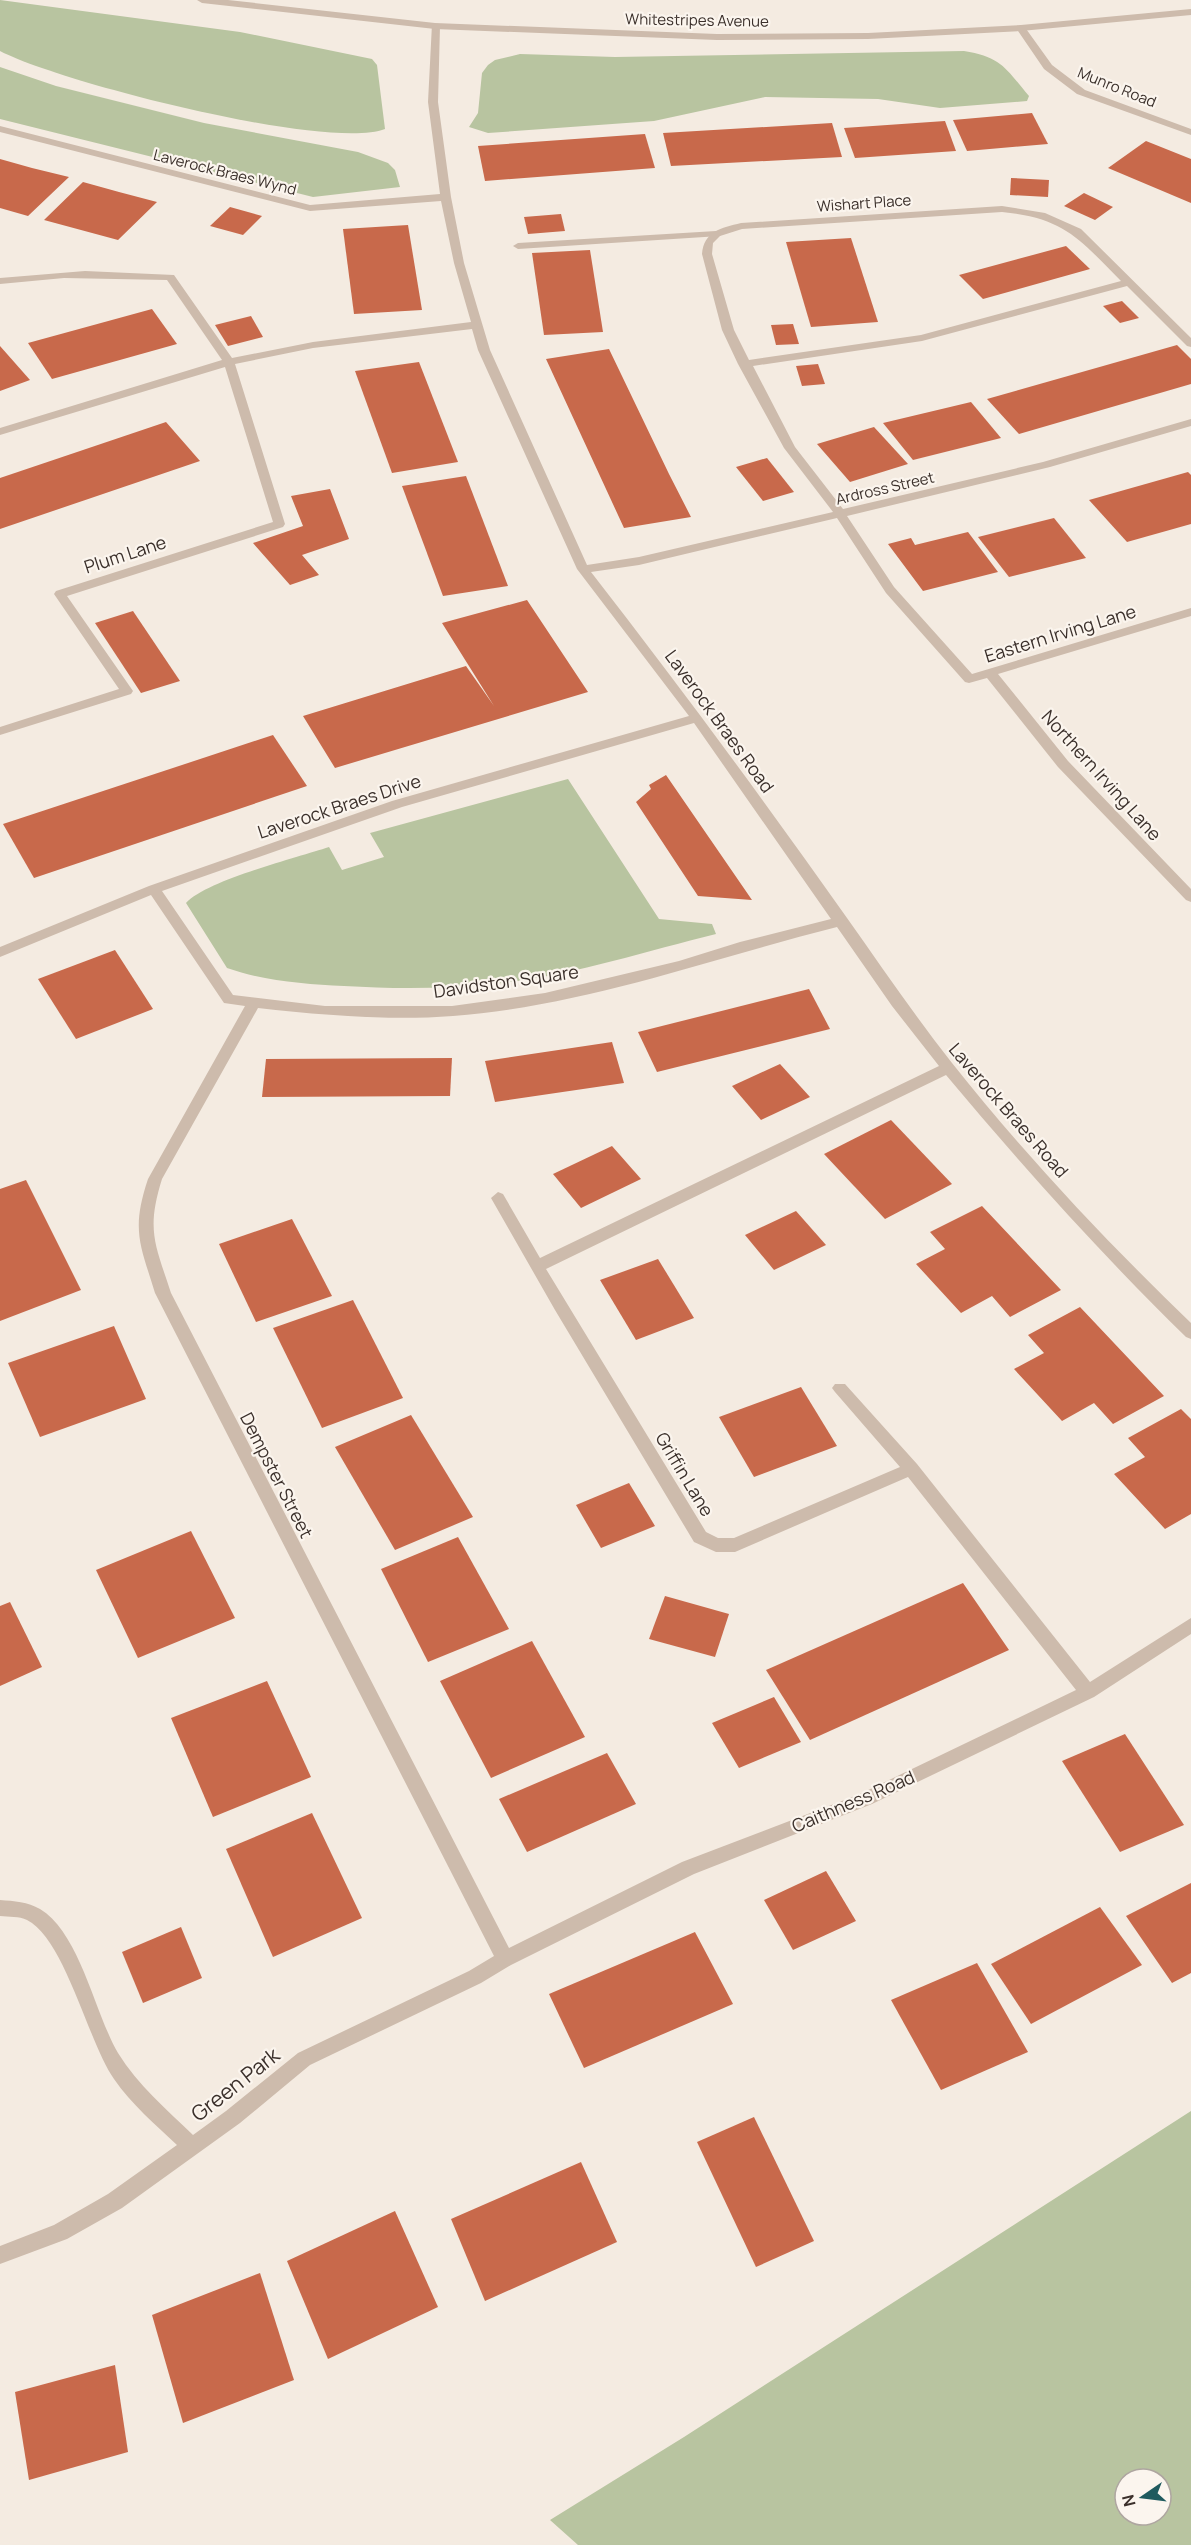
<svg xmlns="http://www.w3.org/2000/svg" width="1191" height="2545" font-family="Manrope,sans-serif">
<rect width="100%" height="100%" fill="#f4ebe1"/>
<g fill="#b8c4a0" fill-rule="evenodd">
<path d="M 0,0 L 240,32 L 372,59 L 377,65 L 385,129 C 327,151 59,82 0,51 Z"/>
<path d="M 964,51 C 1002,57 1006,69 1029,96 L 1027,101 L 940,108 L 878,99 L 765,97 L 654,121 L 488,133 L 469,127 L 478,113 L 482,73 L 488,65 L 495,60 L 520,54 L 615,57 Z"/>
<path d="M 0,67 L 56,86 L 204,123 L 358,152 L 388,163 L 395,170 L 400,187 L 313,197 L 0,119 Z"/>
<path d="M 568,779 L 659,919 L 712,924 L 716,934 C 643,952 570,976 494,984 C 444,989 394,989 344,986 C 305,984 264,981 227,968 L 186,903 C 207,880 296,858 329,847 L 342,870 L 384,857 L 370,833 Z"/>
<path d="M 1191,2111 L 1191,2545 L 578,2545 L 550,2520 L 684,2437 ZM 1125,2479 L 1161,2479 L 1161,2515 L 1125,2515 Z"/>
</g>
<g fill="#c8694b">
<path d="M 1032,113 L 1048,144 L 967,151 L 953,120 Z"/>
<path d="M 945,121 L 956,151 L 855,158 L 844,128 Z"/>
<path d="M 832,123 L 842,157 L 671,166 L 663,133 Z"/>
<path d="M 645,134 L 655,168 L 485,181 L 478,146 Z"/>
<path d="M 1146,141 L 1191,159 L 1191,203 L 1108,168 Z"/>
<path d="M 0,159 L 32,168 L 69,177 L 28,216 L 0,208 Z"/>
<path d="M 1011,178 L 1049,180 L 1048,197 L 1010,195 Z"/>
<path d="M 83,182 L 119,192 L 157,202 L 118,240 L 44,220 Z"/>
<path d="M 1084,193 L 1113,207 L 1095,220 L 1064,206 Z"/>
<path d="M 230,207 L 262,216 L 243,235 L 210,226 Z"/>
<path d="M 561,214 L 565,231 L 528,234 L 524,217 Z"/>
<path d="M 408,225 L 422,310 L 354,314 L 343,229 Z"/>
<path d="M 851,238 L 878,322 L 811,327 L 786,242 Z"/>
<path d="M 1066,246 L 1090,269 L 983,299 L 959,275 Z"/>
<path d="M 590,250 L 603,332 L 544,335 L 532,253 Z"/>
<path d="M 1122,301 L 1139,318 L 1120,323 L 1103,306 Z"/>
<path d="M 152,309 L 177,344 L 52,379 L 28,343 Z"/>
<path d="M 251,316 L 263,337 L 228,346 L 215,325 Z"/>
<path d="M 793,324 L 799,344 L 776,345 L 771,325 Z"/>
<path d="M 1177,345 L 1191,359 L 1191,384 L 1019,434 L 987,399 Z"/>
<path d="M 0,346 L 30,380 L 0,391 Z"/>
<path d="M 609,349 L 669,474 L 691,517 L 624,528 L 546,359 Z"/>
<path d="M 419,362 L 458,462 L 392,473 L 355,371 Z"/>
<path d="M 818,364 L 825,384 L 802,386 L 796,366 Z"/>
<path d="M 971,402 L 1001,438 L 913,460 L 883,423 Z"/>
<path d="M 166,422 L 200,461 L 0,529 L 0,478 Z"/>
<path d="M 874,427 L 908,464 L 850,482 L 817,444 Z"/>
<path d="M 767,458 L 794,492 L 763,501 L 736,467 Z"/>
<path d="M 1188,472 L 1191,475 L 1191,524 L 1127,542 L 1089,500 Z"/>
<path d="M 466,476 L 508,586 L 443,596 L 402,486 Z"/>
<path d="M 330,489 L 349,539 L 302,555 L 319,575 L 290,585 L 253,543 L 303,526 L 291,496 Z"/>
<path d="M 1054,518 L 1086,558 L 1009,577 L 978,537 Z"/>
<path d="M 968,532 L 998,572 L 923,591 L 888,544 L 911,538 L 915,545 Z"/>
<path d="M 527,600 L 588,692 L 335,768 L 303,716 L 466,666 L 494,706 L 442,623 Z"/>
<path d="M 133,611 L 180,681 L 141,693 L 95,623 Z"/>
<path d="M 273,735 L 307,786 L 34,878 L 3,824 Z"/>
<path d="M 666,775 L 752,900 L 698,896 L 636,802 L 651,789 L 649,785 Z"/>
<path d="M 115,950 L 153,1009 L 76,1039 L 38,979 Z"/>
<path d="M 809,989 L 830,1029 L 657,1072 L 638,1032 Z"/>
<path d="M 612,1042 L 624,1083 L 495,1102 L 485,1061 Z"/>
<path d="M 452,1058 L 450,1096 L 262,1097 L 266,1059 Z"/>
<path d="M 780,1064 L 810,1097 L 761,1120 L 732,1086 Z"/>
<path d="M 891,1120 L 952,1184 L 885,1219 L 824,1154 Z"/>
<path d="M 612,1146 L 641,1179 L 581,1208 L 553,1174 Z"/>
<path d="M 26,1180 L 81,1290 L 0,1321 L 0,1189 Z"/>
<path d="M 982,1206 L 1061,1290 L 1010,1317 L 992,1296 L 961,1313 L 916,1264 L 945,1249 L 930,1232 Z"/>
<path d="M 796,1211 L 826,1245 L 774,1270 L 745,1235 Z"/>
<path d="M 292,1219 L 332,1296 L 256,1322 L 219,1244 Z"/>
<path d="M 658,1259 L 694,1318 L 636,1340 L 600,1280 Z"/>
<path d="M 353,1300 L 403,1398 L 322,1428 L 273,1328 Z"/>
<path d="M 1080,1307 L 1164,1396 L 1113,1424 L 1094,1403 L 1062,1421 L 1014,1369 L 1044,1353 L 1028,1335 Z"/>
<path d="M 114,1326 L 146,1399 L 40,1437 L 8,1363 Z"/>
<path d="M 801,1387 L 837,1446 L 754,1477 L 719,1417 Z"/>
<path d="M 1181,1409 L 1191,1419 L 1191,1514 L 1165,1529 L 1114,1474 L 1145,1457 L 1128,1438 Z"/>
<path d="M 411,1415 L 473,1517 L 395,1550 L 335,1447 Z"/>
<path d="M 629,1483 L 655,1526 L 601,1548 L 576,1505 Z"/>
<path d="M 191,1531 L 235,1618 L 138,1658 L 96,1570 Z"/>
<path d="M 458,1537 L 509,1629 L 428,1662 L 381,1569 Z"/>
<path d="M 963,1583 L 1009,1650 L 810,1740 L 766,1670 Z"/>
<path d="M 665,1596 L 729,1614 L 715,1657 L 649,1639 Z"/>
<path d="M 10,1602 L 42,1667 L 0,1686 L 0,1606 Z"/>
<path d="M 532,1641 L 585,1737 L 491,1778 L 440,1681 Z"/>
<path d="M 267,1681 L 311,1777 L 213,1817 L 171,1718 Z"/>
<path d="M 774,1697 L 801,1742 L 739,1768 L 712,1723 Z"/>
<path d="M 1125,1734 L 1184,1825 L 1120,1852 L 1062,1761 Z"/>
<path d="M 607,1753 L 636,1804 L 527,1852 L 499,1799 Z"/>
<path d="M 312,1813 L 362,1918 L 273,1957 L 226,1849 Z"/>
<path d="M 826,1871 L 856,1921 L 793,1950 L 764,1900 Z"/>
<path d="M 1191,1883 L 1191,1973 L 1172,1983 L 1126,1916 Z"/>
<path d="M 1100,1907 L 1142,1965 L 1031,2024 L 991,1964 Z"/>
<path d="M 181,1927 L 202,1978 L 143,2003 L 122,1952 Z"/>
<path d="M 695,1932 L 733,2004 L 584,2068 L 549,1994 Z"/>
<path d="M 977,1963 L 1028,2052 L 941,2090 L 891,2000 Z"/>
<path d="M 754,2117 L 814,2241 L 756,2267 L 697,2142 Z"/>
<path d="M 581,2162 L 617,2242 L 485,2301 L 451,2219 Z"/>
<path d="M 395,2211 L 438,2307 L 328,2359 L 287,2261 Z"/>
<path d="M 260,2273 L 294,2380 L 183,2423 L 152,2315 Z"/>
<path d="M 115,2365 L 128,2452 L 29,2480 L 15,2392 Z"/>
</g>
<g fill="none" stroke-linecap="round" stroke-linejoin="round">
<path fill="#cdbbac" fill-rule="evenodd" d="M 716,231 L 721,234 L 720,236 L 518,249 L 513,246 L 518,243 Z"/>
<g fill="#cdbbac" fill-rule="evenodd">
<path d="M 432,24 L 440,26 L 438,102 L 451,197 L 464,263 L 490,350 L 587,565 L 639,557 L 833,512 L 784,448 L 738,364 L 722,330 L 702,254 C 704,231 721,228 741,223 L 1002,206 L 1045,213 L 1081,229 L 1191,338 L 1191,347 L 1187,346 L 1127,286 L 922,341 L 753,366 L 795,447 L 843,509 L 1043,462 L 1191,419 L 1191,426 L 1050,467 L 847,516 L 894,587 L 972,674 L 1191,608 L 1191,616 L 998,674 L 1068,761 L 1191,889 L 1191,902 L 1186,900 L 1058,767 L 987,678 L 969,683 L 965,682 L 886,593 L 837,518 L 639,565 L 591,572 C 679,685 765,802 847,918 C 881,966 915,1016 952,1063 C 1025,1155 1107,1242 1191,1323 L 1191,1339 L 1186,1337 C 1101,1254 1022,1166 946,1075 L 546,1269 L 706,1532 L 718,1538 L 734,1538 L 900,1467 L 835,1392 L 832,1388 L 835,1384 L 845,1384 L 917,1464 L 1090,1682 L 1191,1618 L 1191,1634 L 1094,1697 L 872,1804 L 694,1874 L 511,1965 L 481,1983 L 310,2065 L 240,2123 L 122,2208 L 67,2239 L 0,2264 L 0,2246 L 54,2225 L 108,2194 L 177,2145 C 156,2125 131,2104 114,2079 C 88,2042 65,1939 27,1920 C 19,1916 9,1917 0,1916 L 0,1900 C 14,1901 28,1902 40,1909 C 80,1933 95,2014 118,2053 C 138,2085 166,2109 193,2135 L 226,2111 L 298,2053 L 469,1971 L 494,1956 L 155,1293 C 140,1244 131,1230 148,1179 L 245,1006 L 224,1003 L 151,895 L 0,957 L 0,947 L 149,886 L 392,801 L 689,716 L 577,569 L 478,350 L 472,329 L 313,348 L 235,364 L 285,524 L 283,527 L 67,596 L 133,691 L 131,694 L 0,735 L 0,727 L 119,689 L 54,594 L 56,591 L 273,522 L 225,367 L 0,435 L 0,428 L 222,360 L 167,280 L 64,278 L 0,284 L 0,278 L 85,271 L 174,275 L 232,358 L 313,342 L 471,322 L 454,263 L 441,201 L 310,211 L 0,132 L 0,126 L 310,205 L 440,194 L 428,102 ZM 1002,212 C 1065,218 1079,239 1121,281 L 921,335 L 749,360 L 734,330 L 712,254 L 713,243 L 720,236 L 742,229 ZM 694,723 L 831,919 L 740,942 L 679,961 L 545,993 L 452,1006 L 325,1006 L 233,995 L 162,891 L 402,807 ZM 837,927 L 892,1006 L 939,1066 L 540,1258 L 503,1194 L 498,1192 L 491,1198 L 555,1310 L 694,1542 L 716,1552 L 735,1552 L 908,1477 L 1076,1690 L 860,1794 L 682,1862 L 509,1948 L 171,1293 C 155,1244 146,1230 162,1179 L 258,1008 C 321,1015 389,1021 453,1016 C 584,1006 710,959 837,927 Z"/>
<path d="M 1021,25 L 1024,26 L 1052,65 L 1085,90 L 1191,129 L 1191,135 L 1077,94 L 1044,69 L 1016,28 Z"/>
</g>
<path fill="#cdbbac" fill-rule="evenodd" d="M 197,0 L 228,0 L 435,23 L 717,34 L 868,33 L 1021,25 L 1191,9 L 1191,15 L 1021,31 L 868,39 L 717,40 L 435,29 L 202,3 Z"/>
</g>
<g text-anchor="middle" dominant-baseline="central" stroke-width="4.5" stroke-linejoin="round" paint-order="stroke">
<g font-size="15" fill="#3b302b" stroke="#fbf5ee">
<text transform="translate(697 20) rotate(1)">Whitestripes Avenue</text>
<text transform="translate(1117 87) rotate(22)">Munro Road</text>
<text transform="translate(225 172) rotate(14)">Laverock Braes Wynd</text>
<text transform="translate(864 203) rotate(-4)">Wishart Place</text>
<text transform="translate(885 488) rotate(-13)">Ardross Street</text>
</g>
<g font-size="18" fill="#3b302b" stroke="#fbf5ee">
<text transform="translate(125 554) rotate(-18)">Plum Lane</text>
<text transform="translate(1060 633) rotate(-17)">Eastern Irving Lane</text>
<text transform="translate(720 721) rotate(54)">Laverock Braes Road</text>
<text transform="translate(1102 775) rotate(48)">Northern Irving Lane</text>
<text transform="translate(339 806) rotate(-18)">Laverock Braes Drive</text>
<text transform="translate(506 981) rotate(-8)">Davidston Square</text>
<text transform="translate(1009 1110) rotate(49)">Laverock Braes Road</text>
<text transform="translate(685 1474) rotate(59)">Griffin Lane</text>
<text transform="translate(277 1475) rotate(63)">Dempster Street</text>
<text transform="translate(853 1801) rotate(-23)">Caithness Road</text>
</g>
<g font-size="21" fill="#3b302b" stroke="#fbf5ee">
<text transform="translate(235 2084) rotate(-38)">Green Park</text>
</g>
</g>
<g transform="translate(1143 2497) rotate(256)"><circle r="28" fill="#fbf5ee" stroke="#aea6a0" stroke-width="1.5"/>
<path d="M0-4.5L10 22L0 15L-10 22Z" fill="#1f5a5e"/>
<text y="-9" font-size="16" font-weight="bold" text-anchor="middle" fill="#3b302b">N</text>
</g>
</svg>
